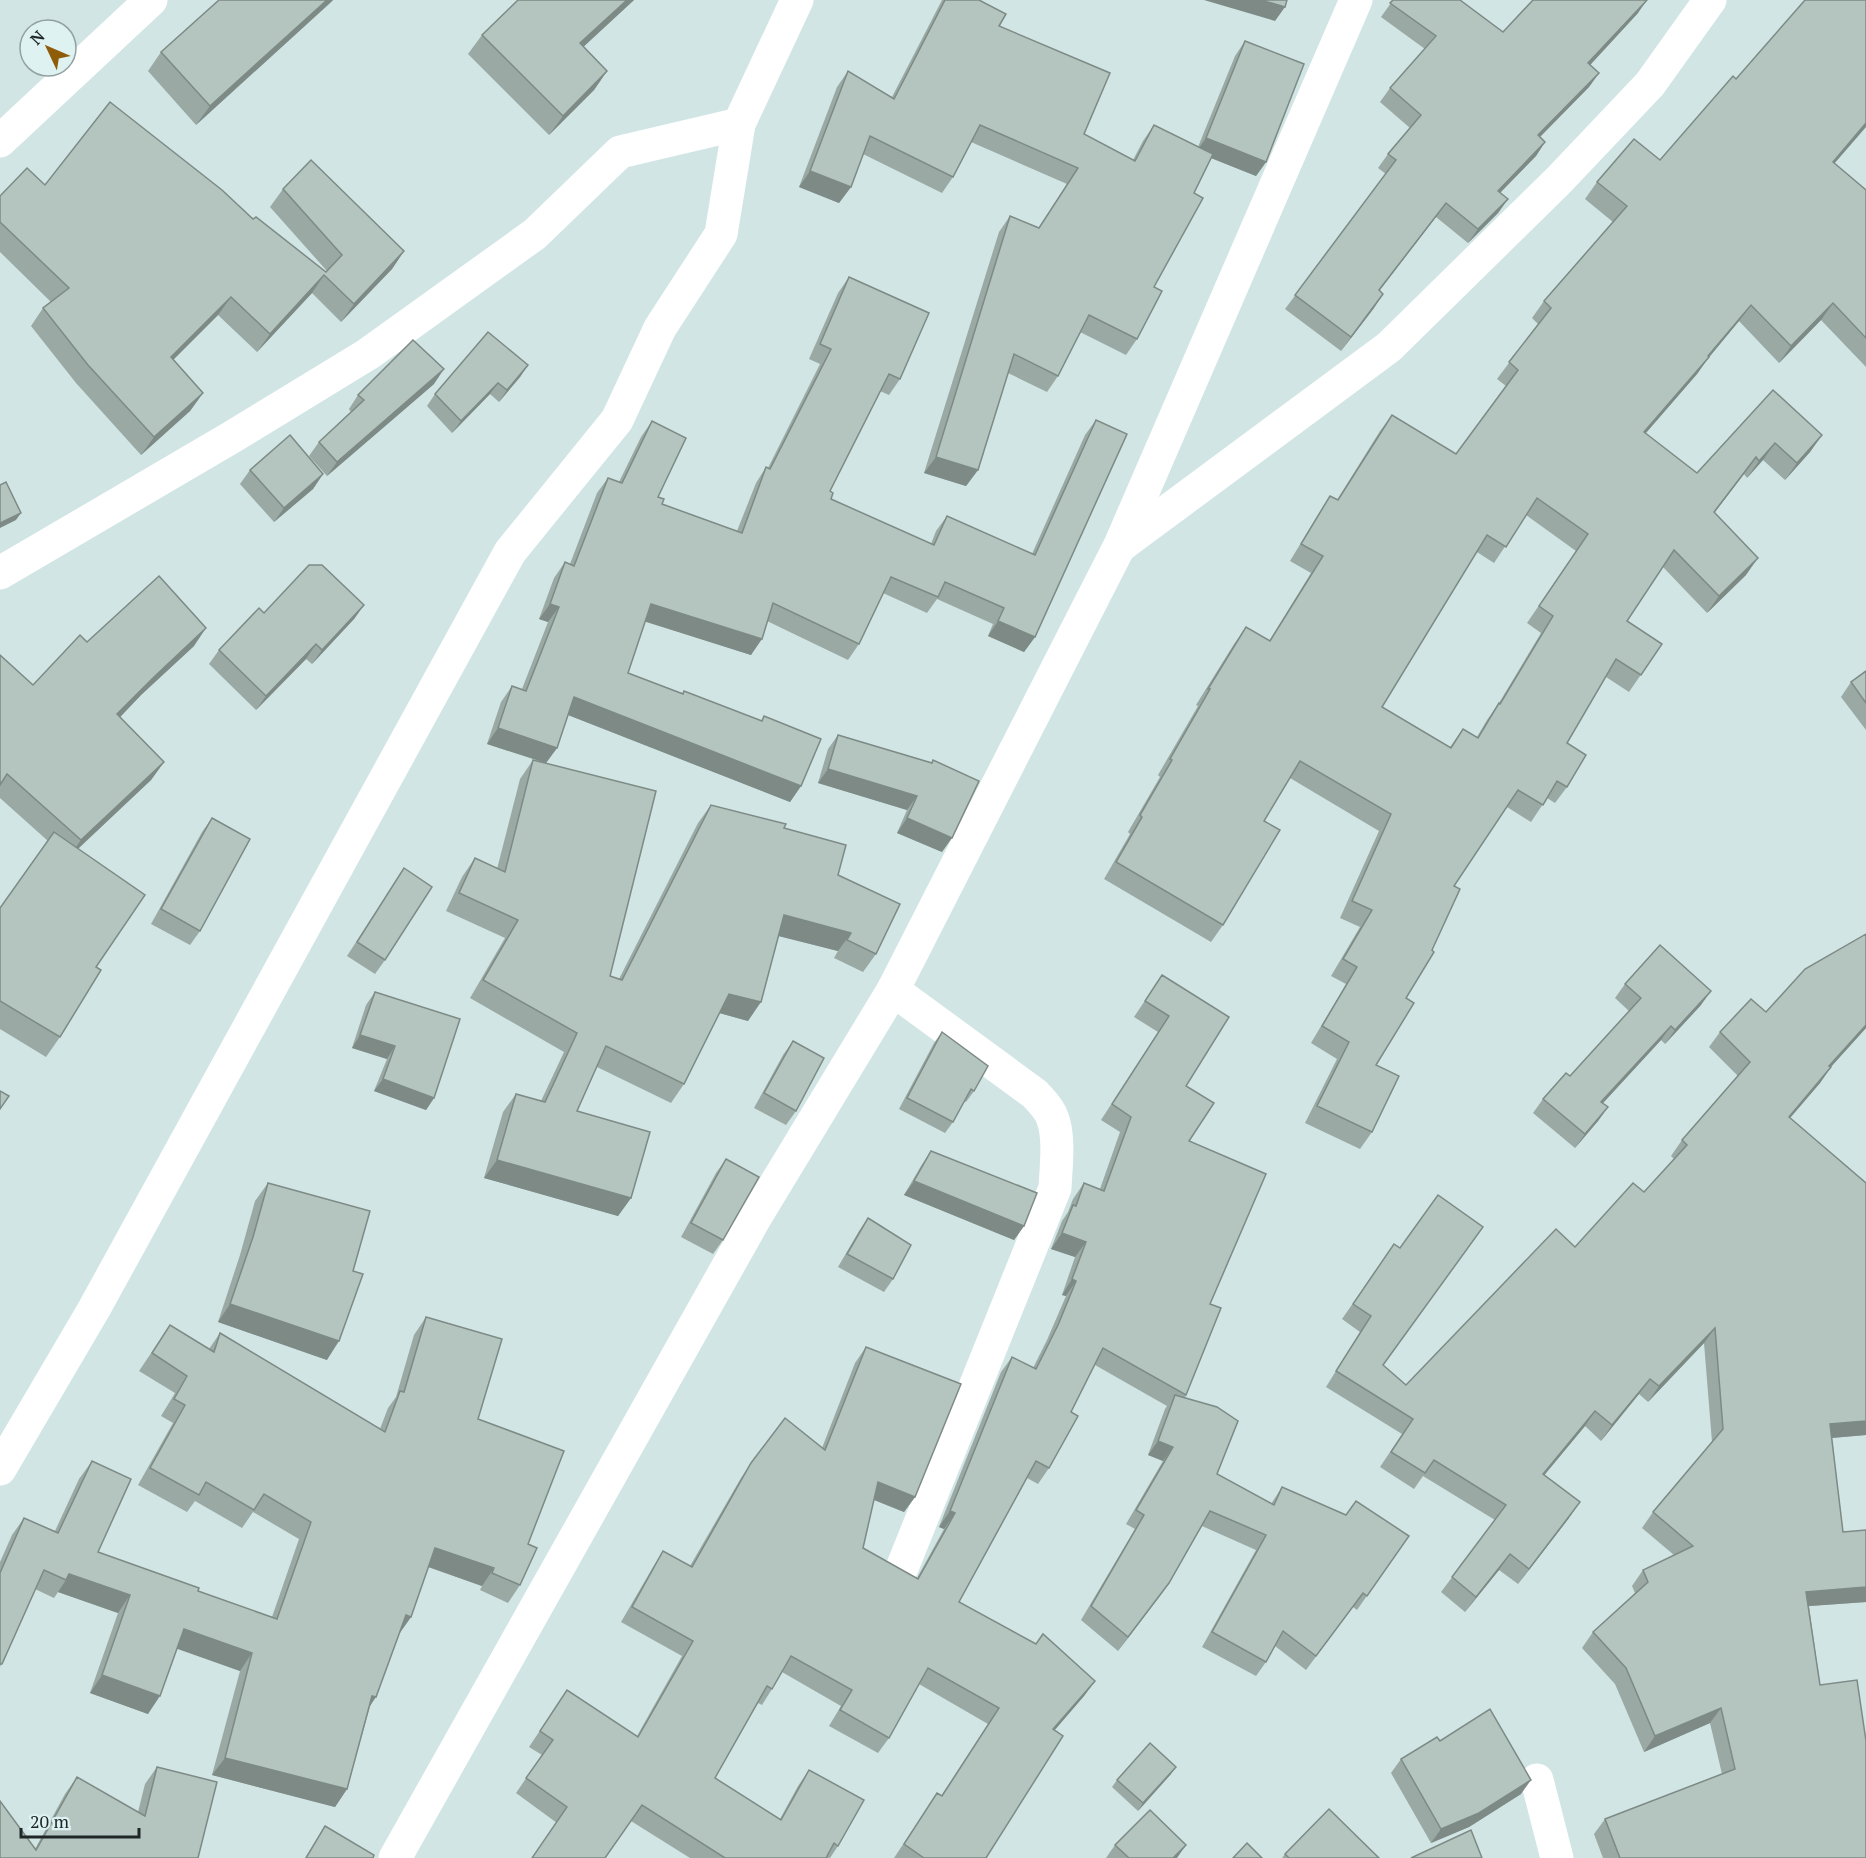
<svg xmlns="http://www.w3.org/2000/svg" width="1866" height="1858" font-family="'PT Serif',serif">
<rect width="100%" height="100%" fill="#d1e5e5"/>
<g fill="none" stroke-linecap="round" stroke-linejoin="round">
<g stroke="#fff" stroke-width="33">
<path d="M 0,141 L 151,0"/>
<path d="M 1123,544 L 1389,347 L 1559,180 L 1650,84 L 1710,0"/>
<path d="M 0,573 L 232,437 L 368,354 L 535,234 L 620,152 L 739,124 L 797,0"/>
<path d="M 893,990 L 1035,1094 C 1041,1101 1049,1108 1052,1117 C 1060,1136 1056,1167 1055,1188 L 902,1568"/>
<path d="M 0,1469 L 94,1309 L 510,552 L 617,420 L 660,328 L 721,234 L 739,124"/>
<path d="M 1537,1780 L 1557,1858"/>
<path d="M 395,1858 L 755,1218 L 893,990 L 1120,545 L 1356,0"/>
</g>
</g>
<g fill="#9aa9a3" fill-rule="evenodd">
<path d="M 219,0 L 333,0 L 330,3 L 196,125 L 148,71 L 161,52 Z"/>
<path d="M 634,0 L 583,47 L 607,71 L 594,90 L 549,135 L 468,54 L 482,35 Z"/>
<path d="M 942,0 L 979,0 L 1084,134 L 1133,160 L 1143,141 L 1154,125 L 1198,147 L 1235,56 L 1245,41 L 1266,162 L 1256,176 L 1211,158 L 1194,193 L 1154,287 L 1137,339 L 1126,355 L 1080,332 L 1058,376 L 1047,392 L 1008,373 L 978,470 L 966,486 L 924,473 L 999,232 L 1010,216 L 1039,228 L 1067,184 L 971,142 L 953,177 L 942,193 L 863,154 L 851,187 L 839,203 L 799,187 L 837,87 L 848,71 L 892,97 Z"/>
<path d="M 1393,0 L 1503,32 L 1638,13 L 1590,65 L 1599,73 L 1589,87 L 1540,137 L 1545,142 L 1536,156 L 1500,193 L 1508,199 L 1498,213 L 1468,243 L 1436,217 L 1379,291 L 1374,308 L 1341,351 L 1285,309 L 1386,174 L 1378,168 L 1388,154 L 1410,128 L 1380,102 L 1390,88 L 1425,49 L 1381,17 Z"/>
<path d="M 1660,160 L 1834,163 L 1866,190 L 1866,367 L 1821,320 L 1779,363 L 1739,321 L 1709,357 L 1697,374 L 1645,434 L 1697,473 L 1773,390 L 1822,435 L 1810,452 L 1785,480 L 1763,460 L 1747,478 L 1744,474 L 1714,513 L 1746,575 L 1707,613 L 1663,567 L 1627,621 L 1662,644 L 1629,692 L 1606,677 L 1567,743 L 1567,787 L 1555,803 L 1547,798 L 1531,822 L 1507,807 L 1454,886 L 1406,998 L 1376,1065 L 1372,1132 L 1360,1149 L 1305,1123 L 1337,1059 L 1311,1043 L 1346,984 L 1331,976 L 1360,927 L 1340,918 L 1379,831 L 1290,778 L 1264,821 L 1223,925 L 1211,942 L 1104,879 L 1130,834 L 1128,832 L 1160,777 L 1158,775 L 1198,706 L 1196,705 L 1234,644 L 1246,627 L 1269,641 L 1311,573 L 1290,561 L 1319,513 L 1330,496 L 1337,500 L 1380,431 L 1392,415 L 1456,454 L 1506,386 L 1497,379 L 1538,324 L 1532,318 L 1544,301 L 1613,222 L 1585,199 L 1597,182 ZM 1526,515 L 1576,551 L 1527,623 L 1541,633 L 1499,703 L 1487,720 L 1477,737 L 1463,729 L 1450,747 L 1382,707 L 1477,552 L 1494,563 Z"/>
<path d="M 45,185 L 253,219 L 326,272 L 327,271 L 270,207 L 283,189 L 404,251 L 392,269 L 341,322 L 312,293 L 257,352 L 218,315 L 173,360 L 203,393 L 190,411 L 141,455 L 76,383 L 31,326 L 43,308 L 51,302 L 0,252 L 0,196 Z"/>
<path d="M 849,277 L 900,379 L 889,395 L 880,391 L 830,491 L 831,499 L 931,544 L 936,531 L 947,516 L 1032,554 L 1085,435 L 1096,420 L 1035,637 L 1024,652 L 988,636 L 993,624 L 937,599 L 927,613 L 883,593 L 859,644 L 848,660 L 767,621 L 751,655 L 645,621 L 628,673 L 682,693 L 684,691 L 761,721 L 764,716 L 801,786 L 790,802 L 568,715 L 557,748 L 546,763 L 487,744 L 501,702 L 512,686 L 522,689 L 548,622 L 539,619 L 554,578 L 565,562 L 570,564 L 597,493 L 608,478 L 619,482 L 641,437 L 652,421 L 658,497 L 662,504 L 737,531 L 756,483 L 766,467 L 768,468 L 820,364 L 809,359 L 838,293 Z"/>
<path d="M 528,365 L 520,377 L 499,402 L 490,394 L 452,433 L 427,406 L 435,394 Z"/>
<path d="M 434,384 L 327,476 L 309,456 L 319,442 L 351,412 L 349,409 L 358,395 Z"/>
<path d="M 250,470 L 323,474 L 313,489 L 274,522 L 240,484 Z"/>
<path d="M 364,605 L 354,619 L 312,664 L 306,659 L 256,710 L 209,664 L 219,650 L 264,613 Z"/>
<path d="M 87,642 L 194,646 L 141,695 L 120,717 L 164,762 L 151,780 L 78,849 L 96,967 L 60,1037 L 46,1057 L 0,1029 L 0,908 L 48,841 L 0,798 L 0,655 L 33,685 Z"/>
<path d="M 1866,671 L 1866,730 L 1841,697 L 1851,682 Z"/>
<path d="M 838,735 L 931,763 L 933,760 L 942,852 L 897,833 L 907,810 L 818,783 L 828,749 Z"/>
<path d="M 533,760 L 610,976 L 619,979 L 698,823 L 711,805 L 784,828 L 838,875 L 876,954 L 863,972 L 834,958 L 838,951 L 778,936 L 748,1021 L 719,1013 L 684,1084 L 671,1103 L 597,1067 L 577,1111 L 631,1198 L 618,1216 L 484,1178 L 503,1112 L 516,1094 L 541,1101 L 564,1052 L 470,998 L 505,938 L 446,911 L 462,877 L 475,858 L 497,869 L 520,779 Z"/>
<path d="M 212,818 L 200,931 L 190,945 L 151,924 L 202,832 Z"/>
<path d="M 404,868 L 385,960 L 375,974 L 347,956 Z"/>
<path d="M 1866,934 L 1866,1028 L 1831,1067 L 1820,1083 L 1790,1118 L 1866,1183 L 1866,1435 L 1832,1438 L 1843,1532 L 1866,1602 L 1809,1606 L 1820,1685 L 1866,1858 L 1603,1858 L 1594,1834 L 1605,1819 L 1722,1774 L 1710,1723 L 1644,1752 L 1615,1684 L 1582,1648 L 1593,1632 L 1635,1593 L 1632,1586 L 1643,1570 L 1674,1555 L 1642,1528 L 1653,1512 L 1712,1442 L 1704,1343 L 1648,1402 L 1639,1394 L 1601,1441 L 1585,1426 L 1544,1475 L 1569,1518 L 1518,1584 L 1499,1570 L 1465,1612 L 1441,1592 L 1495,1520 L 1423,1476 L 1414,1489 L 1380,1467 L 1402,1434 L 1326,1387 L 1360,1332 L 1342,1319 L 1394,1244 L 1383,1366 L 1406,1385 L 1644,1192 L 1674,1159 L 1671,1156 L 1682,1140 L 1738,1076 L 1709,1047 L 1720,1032 L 1766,1012 Z"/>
<path d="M 1162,975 L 1186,1086 L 1189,1141 L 1210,1304 L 1186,1395 L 1185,1398 L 1217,1474 L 1271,1504 L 1282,1487 L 1346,1515 L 1409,1536 L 1357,1610 L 1353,1607 L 1306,1670 L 1275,1646 L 1266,1662 L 1256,1676 L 1202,1647 L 1256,1550 L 1202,1526 L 1159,1597 L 1118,1651 L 1081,1620 L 1135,1529 L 1126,1524 L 1163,1461 L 1148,1455 L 1165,1409 L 1167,1406 L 1095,1365 L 1071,1412 L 1049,1468 L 1038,1484 L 1027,1478 L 959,1602 L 1095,1681 L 1084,1696 L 1054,1730 L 986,1858 L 894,1858 L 937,1793 L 941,1796 L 988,1724 L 919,1684 L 889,1738 L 878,1753 L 829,1726 L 841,1706 L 782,1672 L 772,1689 L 762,1705 L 758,1703 L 715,1778 L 780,1819 L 798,1786 L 809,1770 L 838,1846 L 830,1858 L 690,1858 L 631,1821 L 557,1823 L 516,1793 L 542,1755 L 529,1747 L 567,1690 L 637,1736 L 682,1656 L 621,1622 L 653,1567 L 663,1551 L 690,1566 L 741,1478 L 751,1463 L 822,1448 L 855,1363 L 866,1347 L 915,1497 L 904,1512 L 874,1500 L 863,1548 L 917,1578 L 944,1529 L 939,1527 L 1001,1372 L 1012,1357 L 1033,1368 L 1047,1340 L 1066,1296 L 1062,1295 L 1075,1257 L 1051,1249 L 1062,1221 L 1068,1212 L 1073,1199 L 1084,1183 L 1100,1189 L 1120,1132 L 1101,1120 L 1158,1032 L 1134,1017 Z"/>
<path d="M 1625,984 L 1701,1005 L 1665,1044 L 1661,1040 L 1603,1103 L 1608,1107 L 1598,1121 L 1575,1148 L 1533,1113 L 1543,1099 L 1570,1076 L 1629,1011 L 1615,998 Z"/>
<path d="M 375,992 L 434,1098 L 426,1110 L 374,1091 L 387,1059 L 352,1048 L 366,1005 Z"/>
<path d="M 942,1032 L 974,1091 L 966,1102 L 964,1101 L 953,1122 L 945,1133 L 899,1109 L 934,1043 Z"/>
<path d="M 793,1041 L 796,1111 L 786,1125 L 754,1108 L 783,1055 Z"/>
<path d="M 931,1151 L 1024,1226 L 1014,1240 L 904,1195 L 921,1166 Z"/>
<path d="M 726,1159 L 723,1240 L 713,1254 L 681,1237 L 716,1173 Z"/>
<path d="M 268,1183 L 327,1360 L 218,1322 L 240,1255 L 255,1201 Z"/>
<path d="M 868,1218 L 893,1279 L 884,1292 L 838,1267 L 859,1231 Z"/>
<path d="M 426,1317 L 478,1419 L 528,1544 L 520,1585 L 508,1603 L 480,1590 L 482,1586 L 428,1567 L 411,1617 L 399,1634 L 370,1706 L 347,1789 L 335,1807 L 212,1775 L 240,1671 L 177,1648 L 148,1714 L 90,1693 L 118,1613 L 58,1592 L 54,1598 L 35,1589 L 0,1667 L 0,1562 L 12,1535 L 24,1518 L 55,1531 L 79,1479 L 92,1461 L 98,1552 L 198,1591 L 272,1617 L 299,1539 L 253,1512 L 242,1528 L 195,1501 L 187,1512 L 138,1485 L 173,1423 L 161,1416 L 175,1393 L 139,1371 L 170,1325 L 209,1349 L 220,1333 L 380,1429 L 388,1408 L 396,1397 L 414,1335 Z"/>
<path d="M 1401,1759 L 1521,1794 L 1469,1827 L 1431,1843 L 1391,1773 Z"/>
<path d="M 157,1767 L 198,1858 L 0,1858 L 35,1849 L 65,1794 L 77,1777 L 138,1812 L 145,1784 Z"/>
<path d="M 1171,1774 L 1138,1811 L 1112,1787 L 1117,1780 Z"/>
<path d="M 325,1826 L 373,1858 L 305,1858 Z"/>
<path d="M 1115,1845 L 1177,1858 L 1106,1858 Z"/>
<path d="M 1285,1854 L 1379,1858 L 1282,1858 Z"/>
</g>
<g fill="#7d8a85">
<path d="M 327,0 L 333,0 L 330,3 L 196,125 L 210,106 Z"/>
<path d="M 627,0 L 634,0 L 567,62 L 580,43 Z"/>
<path d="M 1204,0 L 1261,0 L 1285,7 L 1275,21 Z"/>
<path d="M 1647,0 L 1638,13 L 1579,77 L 1588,63 Z"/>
<path d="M 607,71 L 594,90 L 549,135 L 563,116 Z"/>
<path d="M 1599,73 L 1589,87 L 1528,149 L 1538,135 Z"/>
<path d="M 1866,123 L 1866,127 L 1821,179 L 1833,162 Z"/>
<path d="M 1206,138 L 1266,162 L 1256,176 L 1196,152 Z"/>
<path d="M 1545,142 L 1536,156 L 1488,205 L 1498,191 Z"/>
<path d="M 810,171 L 851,187 L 839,203 L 799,187 Z"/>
<path d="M 1508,199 L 1498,213 L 1468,243 L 1478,229 Z"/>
<path d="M 1446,203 L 1436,217 L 1369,304 L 1379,290 Z"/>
<path d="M 404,251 L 392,269 L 341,322 L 354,304 Z"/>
<path d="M 324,275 L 312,293 L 257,352 L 270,334 Z"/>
<path d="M 1383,294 L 1374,308 L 1341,351 L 1351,337 Z"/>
<path d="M 231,297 L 218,315 L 158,375 L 171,357 Z"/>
<path d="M 1833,303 L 1821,320 L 1779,363 L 1791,346 Z"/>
<path d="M 1751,305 L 1739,321 L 1706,361 L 1709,357 L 1697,374 L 1632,449 L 1644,432 Z"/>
<path d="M 528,365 L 520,377 L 499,402 L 507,390 Z"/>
<path d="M 444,369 L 434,384 L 327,476 L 337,462 Z"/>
<path d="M 498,383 L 490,394 L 452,433 L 461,421 Z"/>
<path d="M 203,393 L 190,411 L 141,455 L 154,437 Z"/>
<path d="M 1822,435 L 1810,452 L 1785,480 L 1797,463 Z"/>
<path d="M 1775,443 L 1763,460 L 1747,478 L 1759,461 Z"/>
<path d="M 936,457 L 978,470 L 966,486 L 924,473 Z"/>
<path d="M 1756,457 L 1744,474 L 1702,529 L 1714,512 Z"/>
<path d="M 323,474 L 313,489 L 274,522 L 284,508 Z"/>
<path d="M 21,513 L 16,520 L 0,528 L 0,523 Z"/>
<path d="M 1758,558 L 1746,575 L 1707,613 L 1719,596 Z"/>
<path d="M 550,604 L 559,607 L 548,622 L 539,619 Z"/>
<path d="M 651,604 L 762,639 L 751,655 L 640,620 Z"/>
<path d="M 364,605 L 354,619 L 312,664 L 322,650 Z"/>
<path d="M 998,621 L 1035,637 L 1024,652 L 988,636 Z"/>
<path d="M 206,628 L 194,646 L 141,695 L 105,733 L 117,714 L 154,677 Z"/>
<path d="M 316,644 L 306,659 L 256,710 L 266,696 Z"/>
<path d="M 574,697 L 801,786 L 790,802 L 563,713 Z"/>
<path d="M 498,728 L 557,748 L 546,763 L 487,744 Z"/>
<path d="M 164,762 L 151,780 L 68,858 L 81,840 Z"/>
<path d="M 828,769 L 917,796 L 907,810 L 818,783 Z"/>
<path d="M 907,818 L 952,838 L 942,852 L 897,833 Z"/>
<path d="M 784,915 L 851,933 L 838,951 L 771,934 Z"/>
<path d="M 1711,991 L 1701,1005 L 1665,1044 L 1675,1030 Z"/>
<path d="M 729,994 L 761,1002 L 748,1021 L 716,1012 Z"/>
<path d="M 1866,1025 L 1866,1028 L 1818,1081 L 1829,1066 Z"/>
<path d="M 1671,1026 L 1661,1040 L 1591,1116 L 1601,1102 Z"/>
<path d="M 360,1035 L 395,1046 L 387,1059 L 352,1048 Z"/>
<path d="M 1831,1067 L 1820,1083 L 1778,1132 L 1789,1117 Z"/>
<path d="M 383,1079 L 434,1098 L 426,1110 L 374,1091 Z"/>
<path d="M 1608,1107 L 1598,1121 L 1575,1148 L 1585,1134 Z"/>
<path d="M 497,1160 L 631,1198 L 618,1216 L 484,1178 Z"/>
<path d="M 914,1181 L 1024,1226 L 1014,1240 L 904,1195 Z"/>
<path d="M 1062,1233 L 1086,1242 L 1075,1257 L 1051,1249 Z"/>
<path d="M 1072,1279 L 1076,1281 L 1066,1296 L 1062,1295 Z"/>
<path d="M 230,1304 L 339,1341 L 327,1360 L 218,1322 Z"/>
<path d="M 1715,1328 L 1704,1343 L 1648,1402 L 1659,1386 Z"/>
<path d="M 1650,1379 L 1639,1394 L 1601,1441 L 1612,1425 Z"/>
<path d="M 1595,1411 L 1585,1426 L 1532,1490 L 1543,1474 Z"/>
<path d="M 1866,1421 L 1866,1435 L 1819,1439 L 1830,1424 Z"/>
<path d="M 1158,1441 L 1173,1447 L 1163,1461 L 1148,1455 Z"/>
<path d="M 878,1482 L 915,1497 L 904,1512 L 867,1497 Z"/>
<path d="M 1580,1502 L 1569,1518 L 1518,1584 L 1529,1569 Z"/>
<path d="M 950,1511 L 955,1513 L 944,1529 L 939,1527 Z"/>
<path d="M 435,1548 L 494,1568 L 482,1586 L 423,1565 Z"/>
<path d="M 1510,1554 L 1499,1570 L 1465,1612 L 1476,1597 Z"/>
<path d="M 69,1574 L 130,1595 L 118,1613 L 58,1592 L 66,1580 Z"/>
<path d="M 1169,1583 L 1159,1597 L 1118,1651 L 1128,1637 Z"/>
<path d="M 1866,1587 L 1866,1602 L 1796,1607 L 1806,1592 Z"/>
<path d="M 406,1615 L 411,1617 L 399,1634 Z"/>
<path d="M 184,1629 L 252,1653 L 240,1671 L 172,1647 Z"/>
<path d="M 102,1675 L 160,1696 L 148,1714 L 90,1693 Z"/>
<path d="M 1095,1681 L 1084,1696 L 1042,1745 L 1053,1729 Z"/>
<path d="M 372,1696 L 376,1697 L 364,1715 Z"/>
<path d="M 1721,1708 L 1710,1723 L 1644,1752 L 1655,1736 Z"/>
<path d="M 225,1758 L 347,1789 L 335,1807 L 212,1775 Z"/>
<path d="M 1176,1767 L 1171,1774 L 1138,1811 L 1143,1803 Z"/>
<path d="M 1531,1780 L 1521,1794 L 1469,1827 L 1431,1843 L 1441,1829 Z"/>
<path d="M 1186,1845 L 1177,1858 L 1173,1858 Z"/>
</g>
<g fill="#b3c5be" stroke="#7d8a85" stroke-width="1.5" fill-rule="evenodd">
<path d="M 219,0 L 327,0 L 210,106 L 161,52 Z"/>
<path d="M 518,0 L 627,0 L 580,43 L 607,71 L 563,116 L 482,35 Z"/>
<path d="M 945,0 L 979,0 L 1006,14 L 999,26 L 1110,73 L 1084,134 L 1135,161 L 1154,125 L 1213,154 L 1194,193 L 1203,198 L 1154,287 L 1162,291 L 1137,339 L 1089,315 L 1058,376 L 1014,354 L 978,470 L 936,457 L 1010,216 L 1039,228 L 1078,168 L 980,125 L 953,177 L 870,136 L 851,187 L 810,171 L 848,71 L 894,99 Z"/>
<path d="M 1261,0 L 1287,0 L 1285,7 Z"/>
<path d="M 1393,0 L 1460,0 L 1503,32 L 1533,0 L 1647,0 L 1588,63 L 1599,73 L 1538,135 L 1545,142 L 1498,191 L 1508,199 L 1478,229 L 1446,203 L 1379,290 L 1383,294 L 1351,337 L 1295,295 L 1396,160 L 1388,154 L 1421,115 L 1390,88 L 1436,36 L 1390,3 Z"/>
<path d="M 1805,0 L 1866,0 L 1866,123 L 1833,162 L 1866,190 L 1866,338 L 1833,303 L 1791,346 L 1751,305 L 1708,356 L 1709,357 L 1644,432 L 1697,473 L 1773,390 L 1822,435 L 1797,463 L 1775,443 L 1759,461 L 1756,457 L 1714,512 L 1758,558 L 1719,596 L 1674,550 L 1627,621 L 1662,644 L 1641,675 L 1616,659 L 1567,743 L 1586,755 L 1567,787 L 1557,781 L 1543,805 L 1518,790 L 1454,886 L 1460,889 L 1432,950 L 1434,952 L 1406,998 L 1414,1003 L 1376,1065 L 1399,1076 L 1372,1132 L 1317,1106 L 1349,1042 L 1322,1026 L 1357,967 L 1343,959 L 1372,910 L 1352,901 L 1391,814 L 1300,761 L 1264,821 L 1280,830 L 1223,925 L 1116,862 L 1142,817 L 1140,815 L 1172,760 L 1170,759 L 1210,689 L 1208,689 L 1246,627 L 1270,641 L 1323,556 L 1301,544 L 1330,496 L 1338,500 L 1392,415 L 1456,454 L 1518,370 L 1509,362 L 1551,308 L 1544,301 L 1627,206 L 1597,182 L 1634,139 L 1660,160 L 1733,76 L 1736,79 ZM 1537,498 L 1588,534 L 1539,606 L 1553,616 L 1500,704 L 1499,703 L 1478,738 L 1463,729 L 1451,748 L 1382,707 L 1487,535 L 1506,547 Z"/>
<path d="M 1245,41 L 1304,64 L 1266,162 L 1206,138 Z"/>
<path d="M 110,102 L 222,190 L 253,219 L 256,217 L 326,272 L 342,255 L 283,189 L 311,160 L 404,251 L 354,304 L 324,275 L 270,334 L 231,297 L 171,357 L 203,393 L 154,437 L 88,365 L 43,308 L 69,288 L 0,222 L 0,196 L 27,168 L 45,185 Z"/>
<path d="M 849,277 L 929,313 L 900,379 L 889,374 L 830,491 L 833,493 L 831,499 L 934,545 L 947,516 L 1035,555 L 1096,420 L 1127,434 L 1035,637 L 998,621 L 1004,608 L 945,582 L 938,597 L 891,577 L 859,644 L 773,603 L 762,639 L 651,604 L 628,673 L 683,694 L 684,691 L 762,721 L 764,716 L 821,739 L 801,786 L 574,697 L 557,748 L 498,728 L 512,686 L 526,691 L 559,607 L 550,604 L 565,562 L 574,566 L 608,478 L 622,483 L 652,421 L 686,438 L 658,497 L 664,499 L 662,504 L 742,533 L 766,467 L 770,469 L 831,349 L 820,344 Z"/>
<path d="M 488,332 L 528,365 L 507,390 L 498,383 L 461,421 L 435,394 Z"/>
<path d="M 413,340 L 444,369 L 337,462 L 319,442 L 364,400 L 358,395 Z"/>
<path d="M 290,435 L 323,474 L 284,508 L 250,470 Z"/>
<path d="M 6,482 L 21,513 L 0,523 L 0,485 Z"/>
<path d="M 309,565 L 322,565 L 364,605 L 322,650 L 316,644 L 266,696 L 219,650 L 259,608 L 264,613 Z"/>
<path d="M 159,576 L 206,628 L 154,677 L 117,714 L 164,762 L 81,840 L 7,774 L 0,785 L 0,655 L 33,685 L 80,635 L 87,642 Z"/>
<path d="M 1866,671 L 1866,703 L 1851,682 Z"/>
<path d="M 838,735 L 932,763 L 933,760 L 979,781 L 952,838 L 907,818 L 917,796 L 828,769 Z"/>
<path d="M 533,760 L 656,791 L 610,976 L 622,980 L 711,805 L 786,824 L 784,828 L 846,845 L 838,875 L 900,904 L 876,954 L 847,940 L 851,933 L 784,915 L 761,1002 L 729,994 L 684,1084 L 606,1046 L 577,1111 L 650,1132 L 631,1198 L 497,1160 L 516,1094 L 545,1102 L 577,1033 L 483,980 L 518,920 L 459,893 L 475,858 L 505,872 Z"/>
<path d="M 212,818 L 250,839 L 200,931 L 161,909 Z"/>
<path d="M 54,832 L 145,895 L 96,967 L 101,970 L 60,1037 L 0,1001 L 0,908 Z"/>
<path d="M 404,868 L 432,887 L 385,960 L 357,942 Z"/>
<path d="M 1866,934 L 1866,1025 L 1829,1066 L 1831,1067 L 1789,1117 L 1866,1183 L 1866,1421 L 1830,1424 L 1843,1532 L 1866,1530 L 1866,1587 L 1806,1592 L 1820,1685 L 1857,1680 L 1866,1741 L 1866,1858 L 1620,1858 L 1605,1819 L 1735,1769 L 1721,1708 L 1655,1736 L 1626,1668 L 1593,1632 L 1648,1582 L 1643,1570 L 1693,1546 L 1653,1512 L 1723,1429 L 1715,1328 L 1659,1386 L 1650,1379 L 1612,1425 L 1595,1411 L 1543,1474 L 1580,1502 L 1529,1569 L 1510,1554 L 1476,1597 L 1452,1577 L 1506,1505 L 1434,1460 L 1425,1473 L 1391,1452 L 1413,1419 L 1336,1371 L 1371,1316 L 1353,1304 L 1394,1244 L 1400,1248 L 1438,1195 L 1483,1227 L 1383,1365 L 1406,1385 L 1556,1229 L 1575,1247 L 1633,1183 L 1644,1192 L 1687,1145 L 1682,1140 L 1750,1062 L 1720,1032 L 1751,999 L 1766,1012 L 1805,969 Z"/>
<path d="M 1660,945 L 1711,991 L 1675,1030 L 1671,1026 L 1601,1102 L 1608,1107 L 1585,1134 L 1543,1099 L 1566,1073 L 1570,1076 L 1641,998 L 1625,984 Z"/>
<path d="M 1162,975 L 1229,1017 L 1186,1086 L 1214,1103 L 1189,1141 L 1266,1174 L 1210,1304 L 1221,1308 L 1186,1395 L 1103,1348 L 1071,1412 L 1078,1416 L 1049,1468 L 1036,1461 L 959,1602 L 1036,1644 L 1043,1634 L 1095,1681 L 1053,1729 L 1063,1736 L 986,1858 L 924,1858 L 904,1844 L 937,1793 L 942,1796 L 999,1708 L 928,1668 L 889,1738 L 840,1710 L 852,1690 L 791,1656 L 772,1689 L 767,1686 L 715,1778 L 781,1820 L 809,1770 L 864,1800 L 838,1846 L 834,1843 L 826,1858 L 725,1858 L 642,1805 L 605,1858 L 532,1858 L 567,1807 L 526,1778 L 553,1740 L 540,1731 L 567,1690 L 638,1737 L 693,1641 L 632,1607 L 663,1551 L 692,1567 L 751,1463 L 785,1418 L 825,1450 L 866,1347 L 961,1384 L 915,1497 L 878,1482 L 863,1548 L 918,1579 L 955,1513 L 950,1511 L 1012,1357 L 1036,1369 L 1058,1325 L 1076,1281 L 1072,1279 L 1086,1242 L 1062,1233 L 1073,1205 L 1076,1206 L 1084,1183 L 1104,1191 L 1131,1117 L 1112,1104 L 1169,1016 L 1145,1001 Z"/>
<path d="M 375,992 L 460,1019 L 434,1098 L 383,1079 L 395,1046 L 360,1035 Z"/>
<path d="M 942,1032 L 988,1066 L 974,1091 L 971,1089 L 953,1122 L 907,1098 Z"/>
<path d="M 793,1041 L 824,1058 L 796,1111 L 764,1093 Z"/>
<path d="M 0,1091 L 9,1096 L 0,1109 Z"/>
<path d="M 931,1151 L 1037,1193 L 1024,1226 L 914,1181 Z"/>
<path d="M 726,1159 L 759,1177 L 723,1240 L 691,1223 Z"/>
<path d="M 268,1183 L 370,1211 L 353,1271 L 363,1274 L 339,1341 L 230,1304 L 253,1237 Z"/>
<path d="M 868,1218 L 911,1245 L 893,1279 L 847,1254 Z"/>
<path d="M 426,1317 L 502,1339 L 478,1419 L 564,1451 L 528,1544 L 537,1548 L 520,1585 L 492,1573 L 494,1568 L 435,1548 L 411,1617 L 406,1615 L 376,1697 L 372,1696 L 347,1789 L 225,1758 L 252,1653 L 184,1629 L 160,1696 L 102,1675 L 130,1595 L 69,1574 L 66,1580 L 44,1570 L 2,1664 L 0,1664 L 0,1573 L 24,1518 L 58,1533 L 92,1461 L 131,1479 L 98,1552 L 199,1588 L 198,1591 L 277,1619 L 311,1522 L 264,1494 L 254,1510 L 206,1482 L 199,1495 L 150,1468 L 185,1405 L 174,1399 L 187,1376 L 152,1353 L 170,1325 L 214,1352 L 220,1333 L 385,1432 L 400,1391 L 404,1392 Z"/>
<path d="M 1175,1395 L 1217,1407 L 1238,1421 L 1217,1474 L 1274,1505 L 1282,1487 L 1346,1515 L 1356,1501 L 1409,1536 L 1367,1596 L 1363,1593 L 1316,1656 L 1283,1631 L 1266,1662 L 1212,1632 L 1266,1535 L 1210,1511 L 1169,1583 L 1128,1637 L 1091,1606 L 1144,1515 L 1136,1510 L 1173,1447 L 1158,1441 Z"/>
<path d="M 1490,1709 L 1531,1780 L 1479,1813 L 1441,1829 L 1401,1759 L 1437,1737 L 1440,1741 Z"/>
<path d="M 1150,1743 L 1176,1767 L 1143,1803 L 1117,1780 Z"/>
<path d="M 157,1767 L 217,1782 L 198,1858 L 0,1858 L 0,1801 L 36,1850 L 77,1777 L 145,1816 Z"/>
<path d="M 1329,1809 L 1379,1858 L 1289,1858 L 1285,1854 Z"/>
<path d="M 1150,1810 L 1186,1845 L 1173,1858 L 1129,1858 L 1115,1845 Z"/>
<path d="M 325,1826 L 374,1855 L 373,1858 L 306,1858 Z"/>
<path d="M 1471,1830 L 1482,1858 L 1411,1858 Z"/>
<path d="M 1247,1843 L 1262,1858 L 1233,1858 Z"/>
</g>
<g transform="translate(48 48) rotate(314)"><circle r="28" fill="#def2f2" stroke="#92a0a0" stroke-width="1.5"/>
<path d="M0-4.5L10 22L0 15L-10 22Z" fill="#8f5d0a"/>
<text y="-9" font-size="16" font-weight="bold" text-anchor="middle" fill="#1f2626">N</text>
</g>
<path d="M21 1828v9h118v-9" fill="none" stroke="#1f2626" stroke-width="3"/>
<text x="30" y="1828" font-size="18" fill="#1f2626" stroke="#def2f2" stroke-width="4.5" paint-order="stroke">20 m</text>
</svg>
